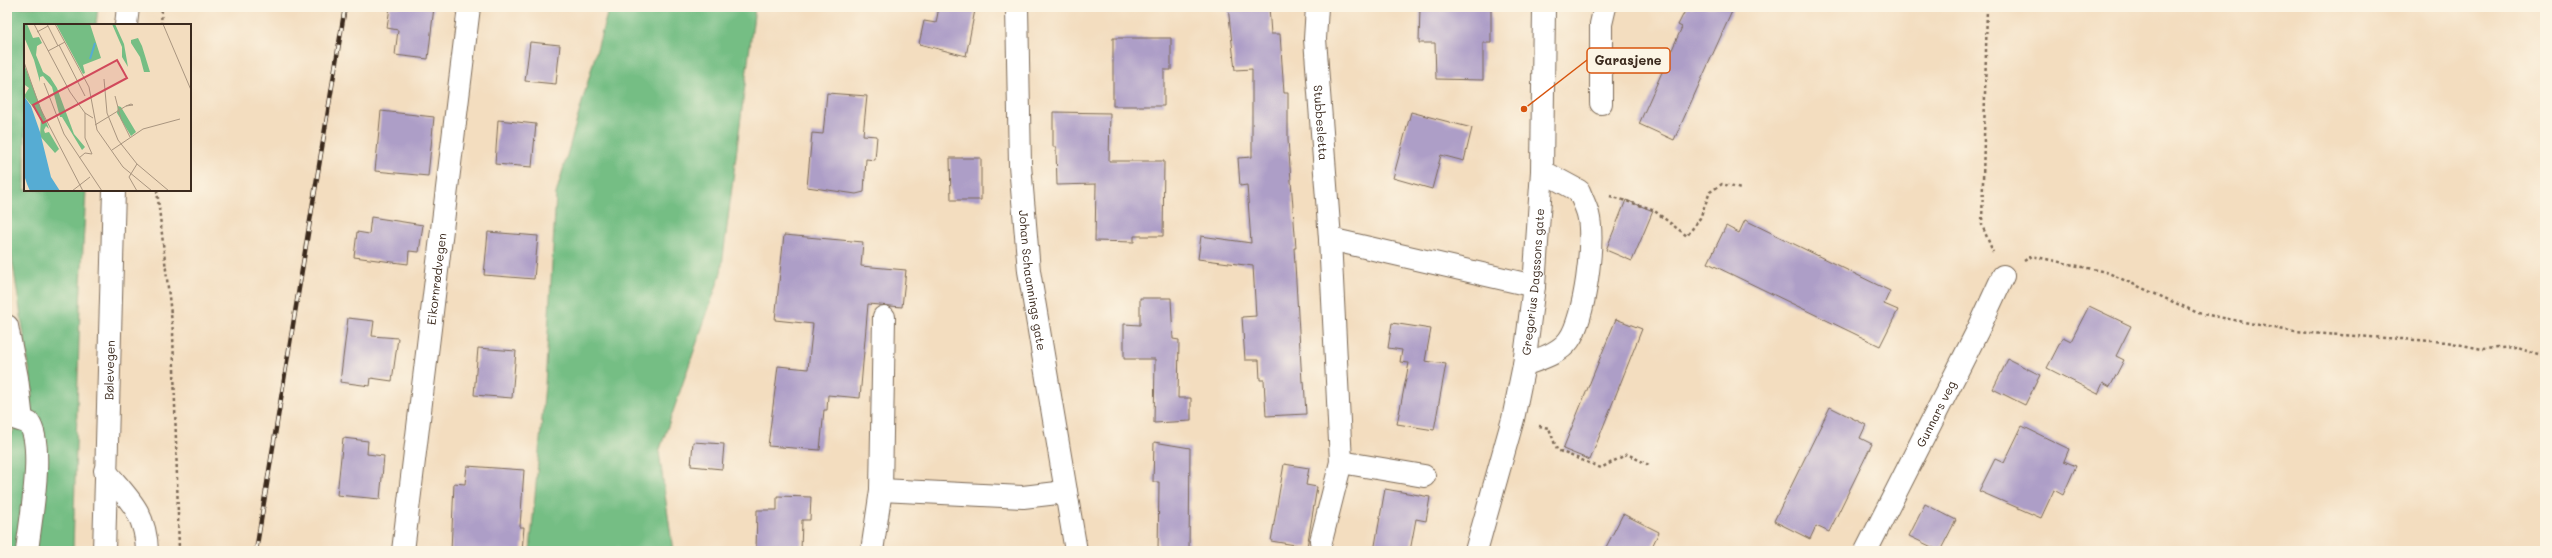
<svg xmlns="http://www.w3.org/2000/svg" width="2552" height="558" font-family="Mali,sans-serif">
<rect width="100%" height="100%" fill="#fcf5e5"/>
<filter id="ink" filterUnits="userSpaceOnUse"><feTurbulence type="fractalNoise" baseFrequency=".025" numOctaves="2"/><feDisplacementMap in="SourceGraphic" scale="8" xChannelSelector="R" yChannelSelector="G"/><feConvolveMatrix kernelMatrix="1 2 1 2 8 2 1 2 1" color-interpolation-filters="sRGB"/></filter>
<filter id="wash" filterUnits="userSpaceOnUse"><feTurbulence type="fractalNoise" baseFrequency=".012" numOctaves="4" result="noise"/><feDisplacementMap in="SourceGraphic" scale="16" xChannelSelector="R" yChannelSelector="G"/><feGaussianBlur stdDeviation="0.9" result="paint"/><feColorMatrix in="noise" values="0 0 0 0 0 0 0 0 0 0 0 0 0 0 0 0 0 1.4 0 .05"/><feComposite in="paint" operator="in"/></filter>
<g filter="url(#wash)">
<rect width="100%" height="100%" fill="#f3ddbf"/>
<g fill="#75be84" stroke="#587451">
<path d="M 7,7 L 98,7 L 96,25 L 25,25 L 25,190 L 86,190 L 80,305 L 73,551 L 7,551 L 7,443 L 33,393 L 11,252 L 7,241 Z"/>
<path d="M 609,7 L 755,7 L 721,273 L 659,452 L 673,551 L 530,551 L 545,385 L 556,194 Z"/>
</g>
<g id="blocks">
<g fill="#ad9ec7">
<path d="M 390,7 L 434,7 L 428,59 L 395,55 L 398,30 L 387,28 Z"/>
<path d="M 939,7 L 959,7 L 975,10 L 966,56 L 919,44 L 924,21 L 936,23 Z"/>
<path d="M 1228,7 L 1269,7 L 1271,34 L 1280,34 L 1284,93 L 1288,93 L 1288,140 L 1296,248 L 1294,248 L 1302,382 L 1304,381 L 1306,414 L 1266,416 L 1264,380 L 1260,380 L 1259,360 L 1245,360 L 1242,317 L 1256,316 L 1253,266 L 1198,259 L 1201,236 L 1251,243 L 1247,185 L 1240,186 L 1238,158 L 1252,157 L 1252,69 L 1235,70 Z"/>
<path d="M 1420,7 L 1491,7 L 1491,43 L 1483,43 L 1483,80 L 1436,79 L 1435,43 L 1419,43 Z"/>
<path d="M 1687,7 L 1734,7 L 1674,140 L 1639,124 L 1682,27 L 1678,25 Z"/>
<path d="M 1113,38 L 1171,38 L 1171,70 L 1164,70 L 1164,106 L 1113,106 Z"/>
<path d="M 530,42 L 560,45 L 556,84 L 525,81 Z"/>
<path d="M 827,93 L 867,96 L 863,135 L 877,136 L 875,160 L 866,159 L 864,192 L 856,194 L 807,187 L 812,133 L 823,134 Z"/>
<path d="M 381,111 L 434,117 L 428,176 L 375,171 Z"/>
<path d="M 1053,112 L 1110,113 L 1109,161 L 1164,161 L 1163,236 L 1134,236 L 1134,242 L 1095,241 L 1096,184 L 1057,185 L 1056,147 L 1053,147 Z"/>
<path d="M 1411,112 L 1472,128 L 1464,161 L 1441,155 L 1432,189 L 1393,178 Z"/>
<path d="M 498,120 L 536,124 L 532,167 L 495,164 Z"/>
<path d="M 950,158 L 981,158 L 981,200 L 951,200 Z"/>
<path d="M 1626,200 L 1653,211 L 1632,261 L 1606,250 Z"/>
<path d="M 371,217 L 423,225 L 419,252 L 409,251 L 408,264 L 354,257 L 357,232 L 369,234 Z"/>
<path d="M 1745,220 L 1890,291 L 1884,304 L 1898,310 L 1880,346 L 1708,263 L 1726,226 L 1739,233 Z"/>
<path d="M 488,232 L 538,236 L 534,279 L 484,275 Z"/>
<path d="M 784,235 L 863,242 L 861,266 L 906,270 L 902,307 L 868,304 L 860,398 L 828,395 L 827,410 L 824,410 L 820,450 L 768,446 L 778,366 L 808,369 L 813,324 L 775,320 Z"/>
<path d="M 1140,298 L 1171,298 L 1173,339 L 1179,340 L 1178,398 L 1191,398 L 1191,421 L 1154,423 L 1155,359 L 1124,359 L 1124,324 L 1140,325 Z"/>
<path d="M 2089,306 L 2131,326 L 2116,356 L 2124,360 L 2110,387 L 2103,383 L 2098,394 L 2047,368 L 2063,337 L 2071,341 Z"/>
<path d="M 348,318 L 374,321 L 372,336 L 398,338 L 392,381 L 371,378 L 370,386 L 340,382 Z"/>
<path d="M 1616,319 L 1642,329 L 1590,460 L 1563,449 Z"/>
<path d="M 1392,323 L 1431,329 L 1425,361 L 1446,364 L 1434,430 L 1397,424 L 1409,363 L 1400,362 L 1402,350 L 1388,348 Z"/>
<path d="M 478,348 L 516,351 L 512,398 L 474,395 Z"/>
<path d="M 2008,359 L 2040,375 L 2025,405 L 1993,389 Z"/>
<path d="M 1830,407 L 1866,425 L 1860,438 L 1872,444 L 1829,532 L 1816,526 L 1810,539 L 1774,521 Z"/>
<path d="M 2022,426 L 2069,449 L 2064,461 L 2076,466 L 2063,495 L 2054,490 L 2041,518 L 1979,491 L 1995,459 L 2004,463 Z"/>
<path d="M 343,438 L 368,441 L 367,454 L 384,456 L 380,499 L 337,495 Z"/>
<path d="M 693,442 L 724,444 L 722,469 L 691,466 Z"/>
<path d="M 1154,442 L 1190,448 L 1189,551 L 1158,551 L 1159,482 L 1153,482 Z"/>
<path d="M 1284,464 L 1309,468 L 1306,485 L 1317,487 L 1307,547 L 1271,541 Z"/>
<path d="M 467,466 L 524,470 L 520,527 L 524,527 L 522,551 L 451,551 L 454,483 L 465,484 Z"/>
<path d="M 1385,489 L 1430,497 L 1426,521 L 1416,519 L 1410,551 L 1374,551 Z"/>
<path d="M 777,496 L 811,497 L 810,520 L 802,520 L 801,551 L 756,551 L 757,510 L 777,510 Z"/>
<path d="M 1925,504 L 1956,520 L 1940,551 L 1909,536 Z"/>
<path d="M 1623,514 L 1659,532 L 1650,551 L 1604,551 Z"/>
</g>
</g>
</g>
<g filter="url(#ink)">
<use href="#blocks" fill-opacity="0" stroke="#7b6956" stroke-width="1"/>
<g fill="none" stroke-linecap="round" stroke-linejoin="round">
<defs>
<g id="minor">
<path id="s1" d="M 1017,7 L 1020,165 L 1029,271 L 1076,551"/>
<path id="s2" d="M 1317,7 L 1315,39 L 1330,239 L 1341,462"/>
<path d="M 1601,103 L 1601,24 L 1605,7"/>
<path d="M 1330,239 L 1534,286"/>
<path d="M 7,326 L 17,378 L 22,420"/>
<path d="M 1524,365 C 1539,359 1559,354 1569,340 C 1585,318 1595,240 1588,214 C 1586,206 1582,199 1579,191 L 1542,171"/>
<path d="M 7,418 L 14,418 L 29,423 C 45,446 30,522 27,551"/>
<path d="M 105,471 C 129,499 146,513 147,551"/>
<path d="M 881,490 L 1023,497 L 1066,492"/>
<path d="M 1321,541 L 1341,462 L 1424,476"/>
<path id="s3" d="M 403,551 L 469,7"/>
<path d="M 872,551 L 881,490 L 884,317"/>
<path id="s4" d="M 1476,551 L 1513,419 L 1524,365 L 1534,286 L 1542,171 L 1544,7"/>
<path id="s5" d="M 1866,551 L 1978,330 L 2003,276"/>
</g>
<g id="major">
<path d="M 126,25 L 128,7"/>
<path id="s6" d="M 104,551 L 114,190"/>
</g>
</defs>
<use href="#minor" stroke="#7b6956" stroke-width="24"/>
<use href="#major" stroke="#7b6956" stroke-width="24"/>
<g stroke="#7b6956" stroke-width="2.5" stroke-dasharray="3 3" stroke-linecap="butt">
<path d="M 1987,7 L 1982,225 L 1993,252"/>
<path d="M 161,25 L 162,7"/>
<path d="M 157,190 L 173,332 L 179,551"/>
<path d="M 1610,196 L 1652,209 L 1687,236 L 1700,218 L 1710,192 L 1722,184 L 1741,189"/>
<path d="M 2024,261 L 2032,256 L 2106,272 L 2198,313 L 2295,332 L 2447,342 L 2482,349 L 2518,347 L 2545,356"/>
<path d="M 1539,426 L 1549,428 L 1557,450 L 1601,468 L 1627,454 L 1649,465"/>
</g>
<use href="#minor" stroke="#fff" stroke-width="22"/>
<use href="#major" stroke="#fff" stroke-width="22"/>
<defs>
<path id="rail" d="M 256,551 L 345,7"/>
</defs>
<use href="#rail" stroke="#3b2a1e" stroke-width="4.5"/>
<use href="#rail" stroke="#fcf5e5" stroke-width="3" stroke-dasharray="9" stroke-linecap="butt"/>
</g>
</g>
<g text-anchor="middle" dominant-baseline="central" stroke-width="3.5" stroke-linejoin="round" paint-order="stroke">
<g font-size="12" fill="#3b2a1e" stroke="#fcf5e5">
<text stroke="none"><textPath href="#s2" startOffset="116">Stubbesletta</textPath></text>
<text stroke="none"><textPath href="#s3" startOffset="274">Eikornrødvegen</textPath></text>
<text stroke="none"><textPath href="#s1" startOffset="274">Johan Schaannings gate</textPath></text>
<text stroke="none"><textPath href="#s4" startOffset="276">Gregorius Dagssons gate</textPath></text>
<text stroke="none"><textPath href="#s6" startOffset="181">Bølevegen</textPath></text>
<text stroke="none"><textPath href="#s5" startOffset="154">Gunnars veg</textPath></text>
</g>
</g>
<g transform="translate(24 24)">
<rect width="167" height="167" fill="#f3ddbf"/>
<path d="M 0,0 L 3,0 L 9,14 L 15,13 L 18,19 L 13,22 L 12,31 L 19,48 L 26,53 L 33,64 L 50,110 L 61,123 L 58,126 L 38,93 L 36,93 L 28,63 L 19,52 L 16,53 L 16,58 L 10,36 L 0,13 ZM 32,0 L 66,0 L 77,34 L 59,41 L 61,49 L 59,50 ZM 88,0 L 91,0 L 100,20 L 104,43 L 98,33 L 98,23 ZM 114,14 L 118,22 L 126,48 L 120,48 L 116,33 L 107,19 L 107,16 ZM 0,40 L 25,105 L 22,102 L 20,106 L 21,109 L 25,108 L 35,125 L 31,129 L 16,112 L 17,93 L 0,72 L 5,64 L 1,61 L 1,68 ZM 94,82 L 97,83 L 112,108 L 107,112 L 93,89 Z" fill="#75be84"/>
<path d="M 0,72 L 7,82 L 16,108 L 27,153 L 36,167 L 6,167 L 3,160 L 0,151 Z" fill="#56acd3"/>
<path fill="none" stroke="#56acd3" stroke-width="2" d="M 66,35 L 71,19"/>
<path fill="none" stroke="#a9957f" stroke-width="1" d="M 10,0 L 46,68 L 61,89 L 69,94M 23,0 L 34,22M 31,0 L 65,63 L 73,106 L 99,143 L 128,167M 139,0 L 167,66M 13,8 L 24,2M 35,21 L 61,72M 24,27 L 41,18M 0,38 L 16,84 L 59,167M 80,55 L 83,89 L 94,116 L 113,140 L 145,167M 20,59 L 40,110 L 78,167M 91,72 L 97,95 L 106,113M 71,101 L 102,82 L 109,81 L 107,80 L 102,82M 88,126 L 119,105 L 156,95M 55,134 L 61,129 L 68,130 L 61,114 L 61,89M 113,140 L 105,153 L 113,167M 48,167 L 66,153"/>
<path fill="#d1495b" fill-opacity="0.15" stroke="#d1495b" stroke-width="2" d="M 93,36 L 103,54 L 19,99 L 9,81 Z"/>
<rect width="167" height="167" fill="none" stroke="#3b2a1e" stroke-width="2"/>
</g>
<path fill="none" stroke="#d7540e" stroke-width="1.5" d="M1524 109L1587 60"/>
<circle fill="#d7540e" stroke="#fcf5e5" stroke-width="1.5" cx="1524" cy="109" r="4"/>
<rect fill="#fcf5e5" stroke="#d7540e" stroke-width="1.5" x="1587" y="48" width="83" height="25" rx="4"/>
<g font-size="13" text-anchor="middle" font-weight="bold" fill="#3b2a1e">
<text x="1628" y="65">Garasjene</text>
</g>
<rect width="2552" height="558" fill="none" stroke="#fcf5e5" stroke-width="24"/>
</svg>
